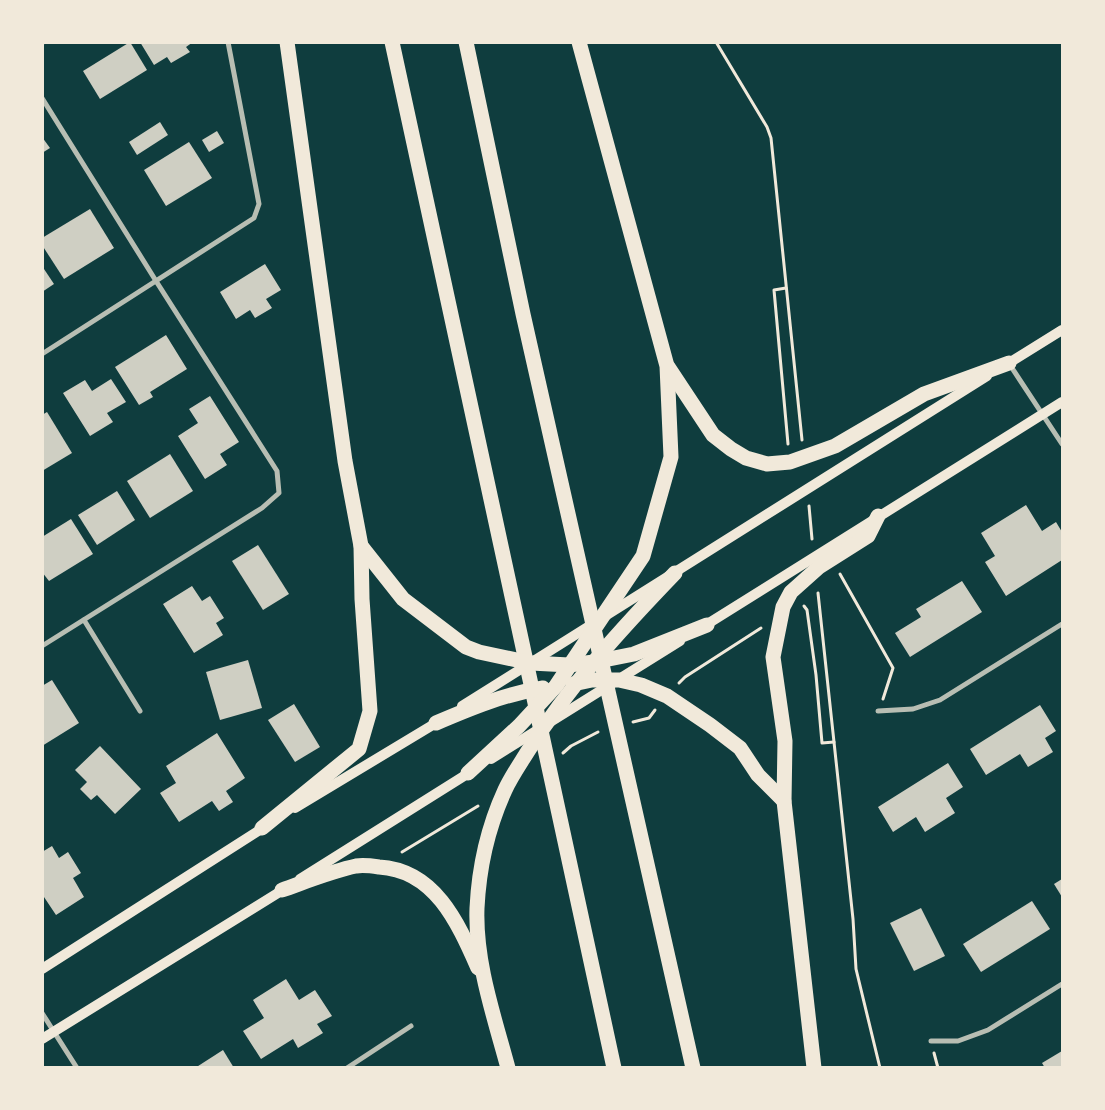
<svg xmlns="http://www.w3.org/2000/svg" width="1105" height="1110" font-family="Inter,sans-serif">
<rect width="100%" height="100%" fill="#0f3d3e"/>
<g fill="#cfcfc3">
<path d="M 130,42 L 147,70 L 100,99 L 83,71 Z"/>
<path d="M 140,42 L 193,42 L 186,47 L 190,52 L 171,63 L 167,57 L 154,65 Z"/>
<path d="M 160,122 L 168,135 L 137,155 L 129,142 Z"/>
<path d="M 217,131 L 224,143 L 209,152 L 202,140 Z"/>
<path d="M 42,137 L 50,148 L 42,153 Z"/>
<path d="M 189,142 L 212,178 L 166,206 L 144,170 Z"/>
<path d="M 90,209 L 114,248 L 64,279 L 42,245 L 42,238 Z"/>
<path d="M 265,264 L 281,290 L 266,299 L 272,308 L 255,318 L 250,310 L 236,319 L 220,292 Z"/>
<path d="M 42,266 L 54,284 L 42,292 Z"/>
<path d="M 166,335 L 187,369 L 150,392 L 153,397 L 139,405 L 115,367 Z"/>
<path d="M 111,379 L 126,402 L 107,413 L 113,422 L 90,436 L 63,393 L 85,380 L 92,391 Z"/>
<path d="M 210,396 L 239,442 L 220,454 L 227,465 L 205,479 L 178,436 L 198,423 L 189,409 Z"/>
<path d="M 47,412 L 72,453 L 42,471 L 42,415 Z"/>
<path d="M 170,454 L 193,491 L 150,518 L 127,481 Z"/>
<path d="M 117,491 L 135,520 L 97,545 L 78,515 Z"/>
<path d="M 1026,505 L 1042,531 L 1056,522 L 1062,532 L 1062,560 L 1006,596 L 985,562 L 995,556 L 981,533 Z"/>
<path d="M 71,519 L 93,554 L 49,581 L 42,572 L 42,537 Z"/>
<path d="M 258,545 L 289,594 L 263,610 L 232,561 Z"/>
<path d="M 962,581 L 982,612 L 910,657 L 895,633 L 921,617 L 916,609 Z"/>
<path d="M 192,586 L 202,601 L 210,596 L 224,618 L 216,623 L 223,635 L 194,653 L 163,604 Z"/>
<path d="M 248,660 L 262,708 L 220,720 L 206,672 Z"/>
<path d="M 52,680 L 79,723 L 42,746 L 42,686 Z"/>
<path d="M 294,704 L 320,747 L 295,762 L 268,720 Z"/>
<path d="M 1040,705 L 1056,731 L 1045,738 L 1053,752 L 1028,767 L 1020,754 L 986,775 L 970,749 Z"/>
<path d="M 217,733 L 245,778 L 226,791 L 233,802 L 219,811 L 212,801 L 179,822 L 160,793 L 176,783 L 166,766 Z"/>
<path d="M 100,746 L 141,789 L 115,814 L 97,795 L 91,800 L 80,789 L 87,782 L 75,770 Z"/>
<path d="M 948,763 L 963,787 L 946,798 L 955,813 L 925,832 L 916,817 L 893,832 L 878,807 Z"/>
<path d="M 52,846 L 59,858 L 68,852 L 81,873 L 73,878 L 84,897 L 56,915 L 42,894 L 42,852 Z"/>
<path d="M 1062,879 L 1062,897 L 1054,884 Z"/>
<path d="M 1032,901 L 1050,929 L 981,972 L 963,944 Z"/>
<path d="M 921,908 L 945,956 L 914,971 L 890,923 Z"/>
<path d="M 286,979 L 299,1000 L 315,990 L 332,1016 L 317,1024 L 323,1033 L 298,1048 L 293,1039 L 261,1059 L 243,1031 L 264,1018 L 253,1000 Z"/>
<path d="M 223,1050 L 234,1068 L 195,1068 Z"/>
<path d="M 1062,1051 L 1062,1068 L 1045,1068 L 1042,1063 Z"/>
</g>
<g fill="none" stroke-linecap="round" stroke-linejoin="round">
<g stroke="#f1e9da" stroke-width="3">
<path d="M 716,42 L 767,127 L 771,138 L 802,440"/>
<path d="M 786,288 L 774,290 L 788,444"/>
<path d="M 809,506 L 812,539"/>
<path d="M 840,574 L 893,668 L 883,699"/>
<path d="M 818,593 L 853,919 L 856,969 L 880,1068"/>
<path d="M 804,606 L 807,610 L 816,675 L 822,743 L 834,742"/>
<path d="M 679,683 L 685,677 L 761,628"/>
<path d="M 633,722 L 649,718 L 655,710"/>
<path d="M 563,753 L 571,746 L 598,732"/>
<path d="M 402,852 L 478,806"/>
<path d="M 934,1053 L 938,1068"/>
</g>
<g stroke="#b8beb3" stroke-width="5">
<path d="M 42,43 L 43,42"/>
<path d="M 42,98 L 156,281 L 277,471 L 279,493 L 262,508 L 42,646"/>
<path d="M 42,354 L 254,218 L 259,204 L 228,42"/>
<path d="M 1010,365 L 1062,444"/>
<path d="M 84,620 L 140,711"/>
<path d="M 878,711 L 913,709 L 940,700 L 1062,624"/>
<path d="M 42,1013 L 77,1068"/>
<path d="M 931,1041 L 958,1041 L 988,1030 L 1062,984"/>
<path d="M 347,1068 L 411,1026"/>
</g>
<g stroke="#f1e9da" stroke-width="10">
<path d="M 1004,366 L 1062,330"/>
<path d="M 701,628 L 1062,402"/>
<path d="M 462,706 L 987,376"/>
<path d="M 491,759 L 680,641"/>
<path d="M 295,808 L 441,720"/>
<path d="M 300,879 L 472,771"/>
<path d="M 42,969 L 266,826"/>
<path d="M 42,1039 L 286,888"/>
</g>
<g stroke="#f1e9da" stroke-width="15">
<path d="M 392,42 L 614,1068"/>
<path d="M 466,42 L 523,314 L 693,1068"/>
<path d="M 668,367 L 713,435 L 731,449 L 746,458 L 767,464 L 790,462 L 835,446 L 924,394 L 1009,363"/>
<path d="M 361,546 L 403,599 L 466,647 L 479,652 L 531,663 L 569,665 L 594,662 L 634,654 L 707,625"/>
<path d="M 573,684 L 592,680 L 619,680 L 641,685 L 667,696 L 710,725 L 740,748 L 758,775 L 784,801"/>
<path d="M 436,723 C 471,708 505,694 543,688"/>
<path d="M 468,773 L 519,726 L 556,686 L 643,556 L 671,457 L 667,366 L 579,42"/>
<path d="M 262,828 L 359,749 L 370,711 L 362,599 L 361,546 L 345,461 L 287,42"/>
<path d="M 282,890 C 305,882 332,871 356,866 C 363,865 372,866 379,867 C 435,870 458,923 478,968"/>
<path d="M 508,1068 C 494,1016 475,962 477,908 C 479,867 488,827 505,790 C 511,777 520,764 528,751 C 569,686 622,628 675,573"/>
<path d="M 814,1068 L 784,801 L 785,741 L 773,657 L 783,607 L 791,592 L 819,567 L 868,536 L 878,516"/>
</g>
</g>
<rect width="1105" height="1110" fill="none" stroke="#f1e9da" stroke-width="88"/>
</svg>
